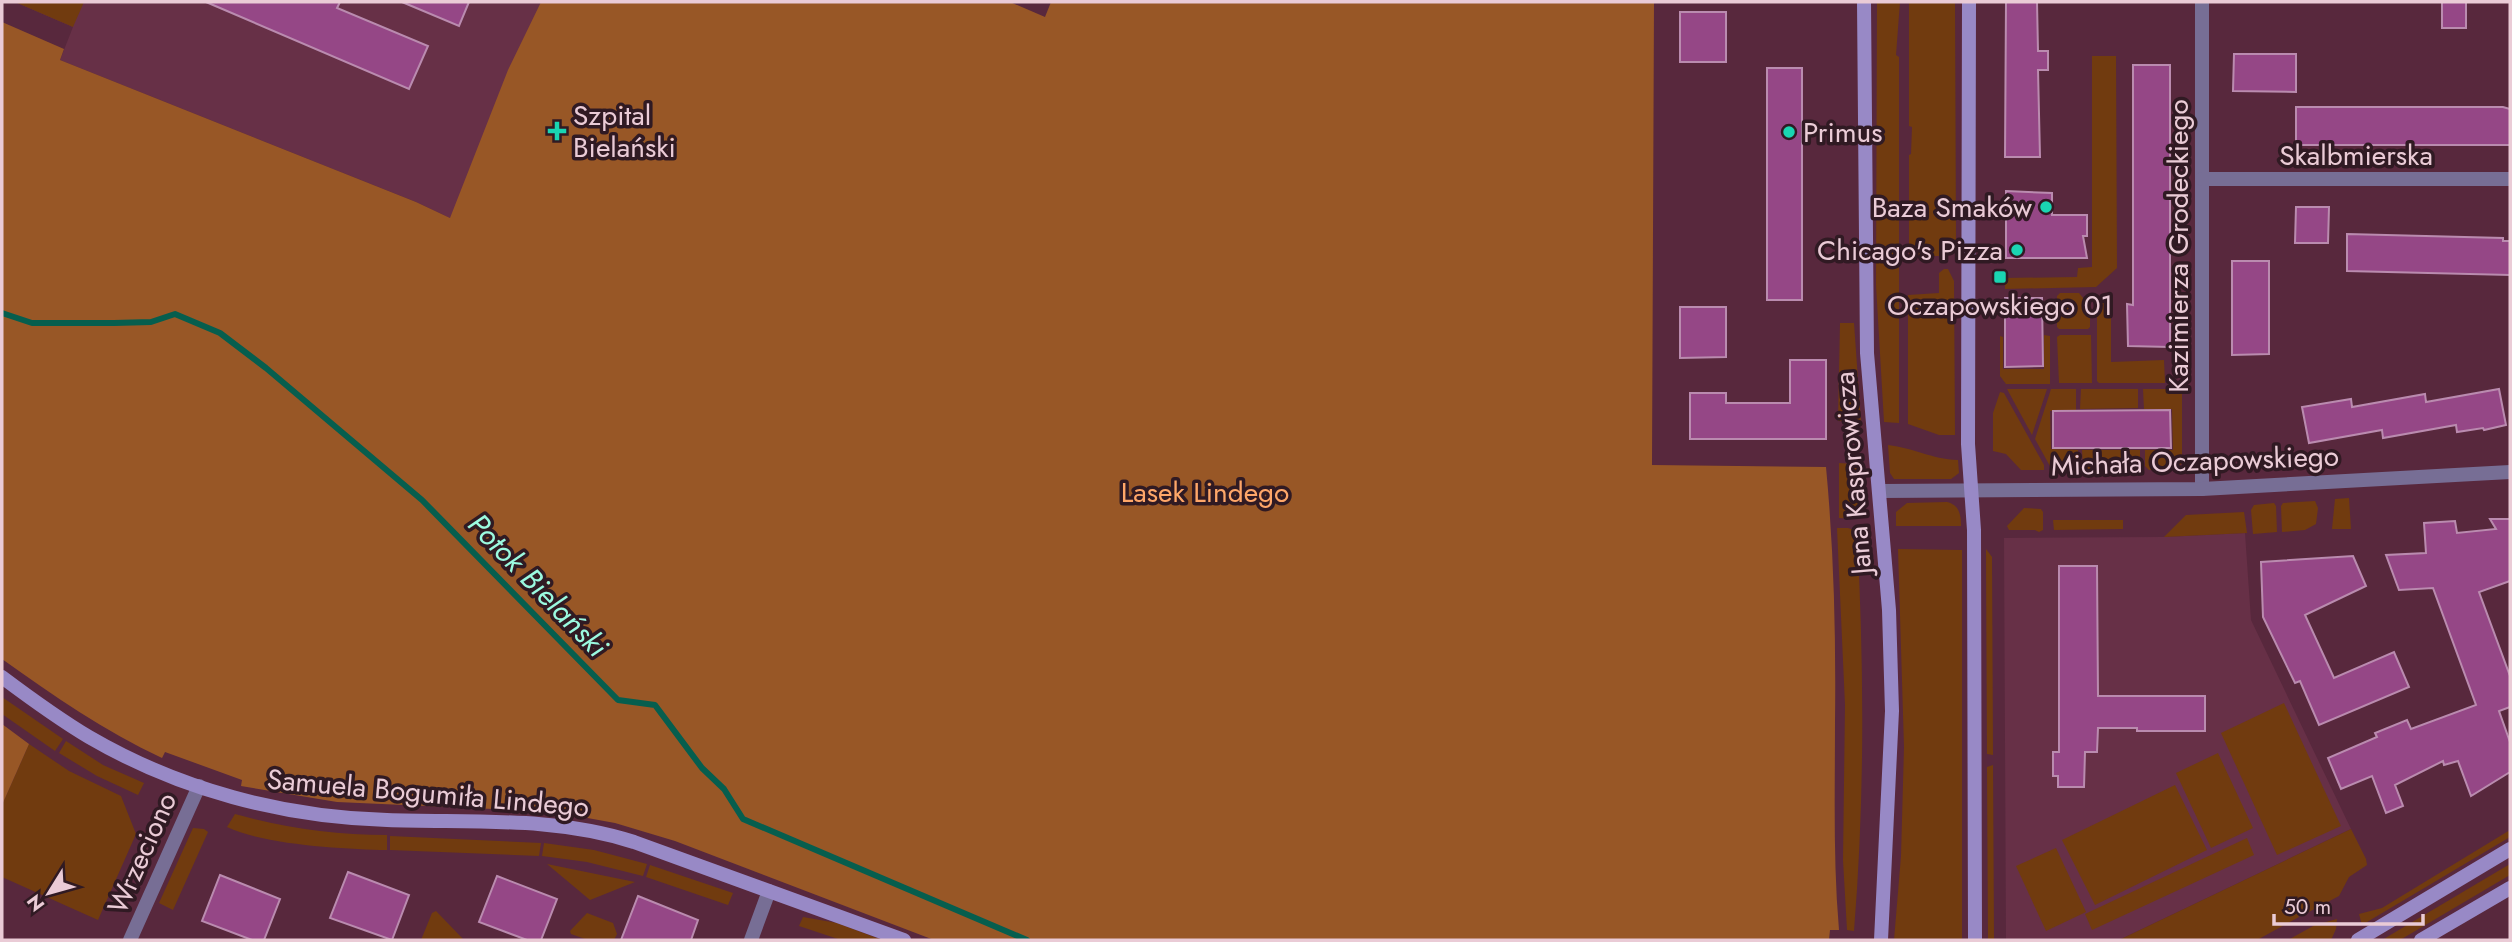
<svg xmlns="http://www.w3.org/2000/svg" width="2512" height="942" font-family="Jost,sans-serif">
<rect width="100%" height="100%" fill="#58283d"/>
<g fill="#673047">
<path d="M 15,2 L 932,2 L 450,218 L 416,202 L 60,60 L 73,27 Z"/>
<path d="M 2245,533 L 2251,620 L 2351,829 L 2119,940 L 2006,940 L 2004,538 L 2164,537 Z"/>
</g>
<g fill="#713b0f">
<path d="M 15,2 L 84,2 L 73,27 Z"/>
<path d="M 1877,2 L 1900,2 L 1896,55 L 1899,57 L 1899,423 L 1884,422 L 1876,285 Z"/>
<path d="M 1909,2 L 1955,2 L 1956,240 L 1952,249 L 1939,256 L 1909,256 L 1909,155 L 1911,154 L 1912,127 L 1909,126 Z"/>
<path d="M 2092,56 L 2116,56 L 2117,268 L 2096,287 L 2005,289 L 2005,278 L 2077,277 L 2078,268 L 2092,267 Z"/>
<path d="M 1944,269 L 1948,269 L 1954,281 L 1955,435 L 1939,435 L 1908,424 L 1908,295 L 1939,293 L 1939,273 Z"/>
<path d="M 2060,293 L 2079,293 L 2083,298 L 2083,308 L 2090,310 L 2090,327 L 2088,329 L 2059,329 L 2057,327 L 2057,296 Z"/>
<path d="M 2097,296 L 2111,296 L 2111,362 L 2164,360 L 2165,383 L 2099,383 L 2097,381 Z"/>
<path d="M 1840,323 L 1854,323 L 1861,422 L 1838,421 Z"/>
<path d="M 2044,335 L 2050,336 L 2050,384 L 2006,384 L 2000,376 L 2000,336 L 2003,337 L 2003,369 L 2044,369 Z"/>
<path d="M 2060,335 L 2091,335 L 2092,383 L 2059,383 L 2057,337 Z"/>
<path d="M 2007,389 L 2047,389 L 2032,435 Z"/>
<path d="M 2051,389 L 2076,389 L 2076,410 L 2050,411 L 2051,449 L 2078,450 L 2079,466 L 2074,470 L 2051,468 L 2035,439 Z"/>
<path d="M 2081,389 L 2138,389 L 2138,408 L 2080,409 Z"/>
<path d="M 2143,389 L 2182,389 L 2182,463 L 2176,470 L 2149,470 L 2145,466 L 2145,450 L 2173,450 L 2172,409 L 2144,409 Z"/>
<path d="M 2000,392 L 2004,393 L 2044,465 L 2044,470 L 2021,470 L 2006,454 L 1993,451 L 1993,413 Z"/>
<path d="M 1888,445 C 1914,448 1931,459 1958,460 L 1959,473 L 1951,479 L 1894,479 L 1890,473 Z"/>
<path d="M 2082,450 L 2140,450 L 2140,467 L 2137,470 L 2087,470 L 2083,465 Z"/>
<path d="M 1839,463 L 1854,464 L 1857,469 L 1859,519 L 1839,518 Z"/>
<path d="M 2349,498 L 2351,529 L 2332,529 L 2335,499 Z"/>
<path d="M 2315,501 L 2318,508 L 2316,524 L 2305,530 L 2282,532 L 2281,506 L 2283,503 Z"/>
<path d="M 1947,502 C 1959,505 1961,514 1961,526 L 1896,526 L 1896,512 L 1907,503 Z"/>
<path d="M 2274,503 L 2276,506 L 2277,532 L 2253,534 L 2251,510 L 2254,505 Z"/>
<path d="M 2024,508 L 2041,509 L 2043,512 L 2043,530 L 2039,532 L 2035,530 L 2009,530 L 2007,526 Z"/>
<path d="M 2244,512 L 2247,533 L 2164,537 L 2186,515 Z"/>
<path d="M 2053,520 L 2123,520 L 2123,529 L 2054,530 Z"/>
<path d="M 1837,528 L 1848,528 L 1857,531 C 1864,667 1865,795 1854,931 L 1847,930 L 1843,860 L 1845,705 Z"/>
<path d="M 1898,549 L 1962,550 L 1962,940 L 1894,940 L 1901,856 L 1904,747 Z"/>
<path d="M 1986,549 L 1992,557 L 1993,755 L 1987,754 Z"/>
<path d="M 2,697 L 63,739 L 55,751 L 2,714 Z"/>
<path d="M 2284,703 L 2341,826 L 2277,855 L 2221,733 Z"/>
<path d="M 66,741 L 103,765 L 144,783 L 138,795 L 97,776 L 59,753 Z"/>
<path d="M 29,744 L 69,771 L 121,796 L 136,834 L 98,920 L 2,877 L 2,805 Z"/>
<path d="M 2218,753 L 2253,828 L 2211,848 L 2176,773 Z"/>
<path d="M 1993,765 L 1994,940 L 1988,940 L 1987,767 Z"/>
<path d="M 2175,785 L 2207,850 L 2095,905 L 2062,840 Z"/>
<path d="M 235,814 C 285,828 335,835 387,835 L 387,850 C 344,849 265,845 227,827 Z"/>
<path d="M 193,828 L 204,829 L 208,832 L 173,910 L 159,903 Z"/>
<path d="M 2351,829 L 2366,859 L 2367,865 L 2349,877 L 2339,896 L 2305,914 L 2296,901 L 2292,903 L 2299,917 L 2257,940 L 2119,940 Z"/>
<path d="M 2510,830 L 2510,837 L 2362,925 L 2359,914 L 2382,908 Z"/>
<path d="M 390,836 L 541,843 L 539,856 L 390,850 Z"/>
<path d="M 2247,838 L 2254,855 L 2092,930 L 2085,914 Z"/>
<path d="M 544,843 L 594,850 L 647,864 L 643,876 L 587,862 L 542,856 Z"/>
<path d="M 2056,848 L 2086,912 L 2046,931 L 2016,866 Z"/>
<path d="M 547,864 L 635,882 L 590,900 Z"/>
<path d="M 2510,864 L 2510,875 L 2400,940 L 2382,940 Z"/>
<path d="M 650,865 L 733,893 L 728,905 L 646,877 Z"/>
<path d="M 436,911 L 464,940 L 421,940 L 432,913 Z"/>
<path d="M 587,913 L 613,923 L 617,934 L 614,940 L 588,940 L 571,934 L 570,931 Z"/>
<path d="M 803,917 L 837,923 L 882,940 L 841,940 L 799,926 Z"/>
<path d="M 2337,919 L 2336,929 L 2331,940 L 2288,940 L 2315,925 Z"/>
</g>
<g fill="#985726">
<path d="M 541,2 L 1010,2 L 1045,17 L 1051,2 L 1654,2 L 1652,465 L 1826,467 C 1834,552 1836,637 1835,723 C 1835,792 1833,861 1839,930 L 1830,930 L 1829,940 L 934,940 L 675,841 L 615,823 L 582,817 L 516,810 L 337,802 L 241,786 L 242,780 L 165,752 L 162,758 C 104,731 54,696 2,659 L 2,22 L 64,49 L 60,60 L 416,202 L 450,218 L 508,70 Z"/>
<path d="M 2,724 L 29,744 L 2,805 Z"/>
</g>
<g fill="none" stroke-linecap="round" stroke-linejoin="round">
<path stroke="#065e4e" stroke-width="6" d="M 2,313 L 32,323 L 114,323 L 151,322 L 175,314 L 220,333 L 266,368 L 422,500 L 618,700 L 655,705 L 702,768 L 724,789 L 743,819 L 1027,940"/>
</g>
<g fill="#954786" stroke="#ba8baf" stroke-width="2">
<path d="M 206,2 L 340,2 L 337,8 L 428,46 L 409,89 Z"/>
<path d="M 402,2 L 469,2 L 459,26 Z"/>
<path d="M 2006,2 L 2037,2 L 2038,51 L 2048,51 L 2048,70 L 2038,70 L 2040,157 L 2005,157 Z"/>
<rect x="2442" y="2" width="24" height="26"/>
<rect x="1680" y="12" width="46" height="50"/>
<path d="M 2234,54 L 2296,54 L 2296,92 L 2233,91 Z"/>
<path d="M 2133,65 L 2170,65 L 2170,347 L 2128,346 L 2127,304 L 2133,305 Z"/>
<rect x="1767" y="68" width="35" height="232"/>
<path d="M 2296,107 L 2503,107 L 2510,109 L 2510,145 L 2296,145 Z"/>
<path d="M 2006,191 L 2052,193 L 2052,215 L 2087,215 L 2087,236 L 2083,236 L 2087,258 L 2006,258 Z"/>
<path d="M 2296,207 L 2329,207 L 2328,243 L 2295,243 Z"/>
<path d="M 2347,234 L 2503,238 L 2503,241 L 2510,241 L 2510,275 L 2347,271 Z"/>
<path d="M 2232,261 L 2269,261 L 2269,354 L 2232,355 Z"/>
<path d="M 2005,298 L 2042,298 L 2043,366 L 2005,367 Z"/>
<path d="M 1680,307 L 1726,307 L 1726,357 L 1680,358 Z"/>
<path d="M 1790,360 L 1826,360 L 1826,439 L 1690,439 L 1690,393 L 1726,393 L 1726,403 L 1790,403 Z"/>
<path d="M 2499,389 L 2506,425 L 2484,430 L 2483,428 L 2457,432 L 2456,425 L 2383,438 L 2382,430 L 2309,443 L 2302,407 L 2351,399 L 2352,407 L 2425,394 L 2426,402 Z"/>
<path d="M 2170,410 L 2171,448 L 2053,448 L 2053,411 Z"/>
<path d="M 2490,519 L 2510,519 L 2510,581 L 2479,592 L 2510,676 L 2510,707 L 2499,711 L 2510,742 L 2510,772 L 2471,796 L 2458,761 L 2444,765 L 2443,761 L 2395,785 L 2403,806 L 2386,813 L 2372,776 L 2341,789 L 2328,758 L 2377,737 L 2375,733 L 2407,720 L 2411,729 L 2476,705 L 2433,588 L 2399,590 L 2386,555 L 2426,553 L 2424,523 L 2455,521 L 2457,533 L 2496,529 Z"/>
<path d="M 2353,556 L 2366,586 L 2305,615 L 2334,678 L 2394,652 L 2409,687 L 2319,725 L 2300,681 L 2295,683 L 2263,617 L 2261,562 Z"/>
<path d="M 2059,566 L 2097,566 L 2098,696 L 2205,696 L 2205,731 L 2137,731 L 2137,728 L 2098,728 L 2097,752 L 2085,752 L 2084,787 L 2058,787 L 2058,776 L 2053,776 L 2053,752 L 2059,752 Z"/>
<path d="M 348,872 L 409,895 L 392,940 L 330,918 Z"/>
<path d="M 220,875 L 280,899 L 264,940 L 252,940 L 202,921 Z"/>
<path d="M 497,876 L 557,899 L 541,940 L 527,940 L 479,922 Z"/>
<path d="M 638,896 L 698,920 L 691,940 L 621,940 Z"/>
</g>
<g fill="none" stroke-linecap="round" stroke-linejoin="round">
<g stroke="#776e95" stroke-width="14">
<path d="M 2202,2 L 2202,489"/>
<path d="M 2202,179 L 2510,179"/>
<path d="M 1881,491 L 2202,489 L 2510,472"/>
<path d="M 130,940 L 199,786"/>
<path d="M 751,940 L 769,891"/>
</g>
<g stroke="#9889c6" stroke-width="14">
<path d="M 1864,2 L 1867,353 L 1889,610 L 1892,711 L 1881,940"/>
<path d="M 1969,2 L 1968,444 L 1974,530 L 1975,940"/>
<path d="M 2,677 C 30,698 59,719 89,737 C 180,790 283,817 387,820 C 471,823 554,816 634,842 L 904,940"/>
<path d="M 2358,940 L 2510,849"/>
<path d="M 2421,940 L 2510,888"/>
</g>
</g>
<g fill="#1ad5b2" stroke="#301a23" stroke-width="2.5">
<path d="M553.5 120.5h7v7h7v7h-7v7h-7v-7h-7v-7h7z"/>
<circle cx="1789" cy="132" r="7"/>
<circle cx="2046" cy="207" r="7"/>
<circle cx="2017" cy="250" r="7"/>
<rect x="1993" y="270" width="14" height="14" rx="3.5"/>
</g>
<g text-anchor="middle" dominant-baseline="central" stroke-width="7" stroke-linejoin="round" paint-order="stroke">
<g font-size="28" fill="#eacbd6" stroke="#301a23" text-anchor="start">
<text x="573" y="115">Szpital<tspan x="573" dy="32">Bielański</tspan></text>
<text x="1803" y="132">Primus</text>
<text x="2032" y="207" text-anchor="end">Baza Smaków</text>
<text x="2003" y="250" text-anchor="end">Chicago's Pizza</text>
<text x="2000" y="305" text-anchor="middle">Oczapowskiego 01</text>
</g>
<g font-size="28" fill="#eacbd6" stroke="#301a23">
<text x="2356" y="155">Skalbmierska</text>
<text transform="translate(2178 246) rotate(-90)">Kazimierza Grodeckiego</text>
<text transform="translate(2195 461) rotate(-2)">Michała Oczapowskiego</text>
<text transform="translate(1853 473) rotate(-95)">Jana Kasprowicza</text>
<text transform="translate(428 793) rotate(5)">Samuela Bogumiła Lindego</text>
<text transform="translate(142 853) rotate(-66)">Wrzeciono</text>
</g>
<g font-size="28" fill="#ffa769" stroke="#301a23">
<text x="1205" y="492">Lasek Lindego</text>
</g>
<g font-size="30" font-style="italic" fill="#9bfae0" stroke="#301a23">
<text transform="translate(538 585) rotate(46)">Potok Bielański</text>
</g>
</g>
<rect width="2512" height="942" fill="none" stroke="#eacbd6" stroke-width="7"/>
<g transform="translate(49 893) rotate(233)" stroke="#301a23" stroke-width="5" paint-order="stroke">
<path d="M0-5L12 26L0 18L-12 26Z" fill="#eacbd6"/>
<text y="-10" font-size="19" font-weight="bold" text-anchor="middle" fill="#eacbd6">N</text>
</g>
<path d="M2274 914v10h149v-10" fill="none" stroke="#eacbd6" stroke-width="3.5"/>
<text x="2284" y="914" font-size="21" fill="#eacbd6" stroke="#301a23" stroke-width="5" paint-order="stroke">50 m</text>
</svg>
